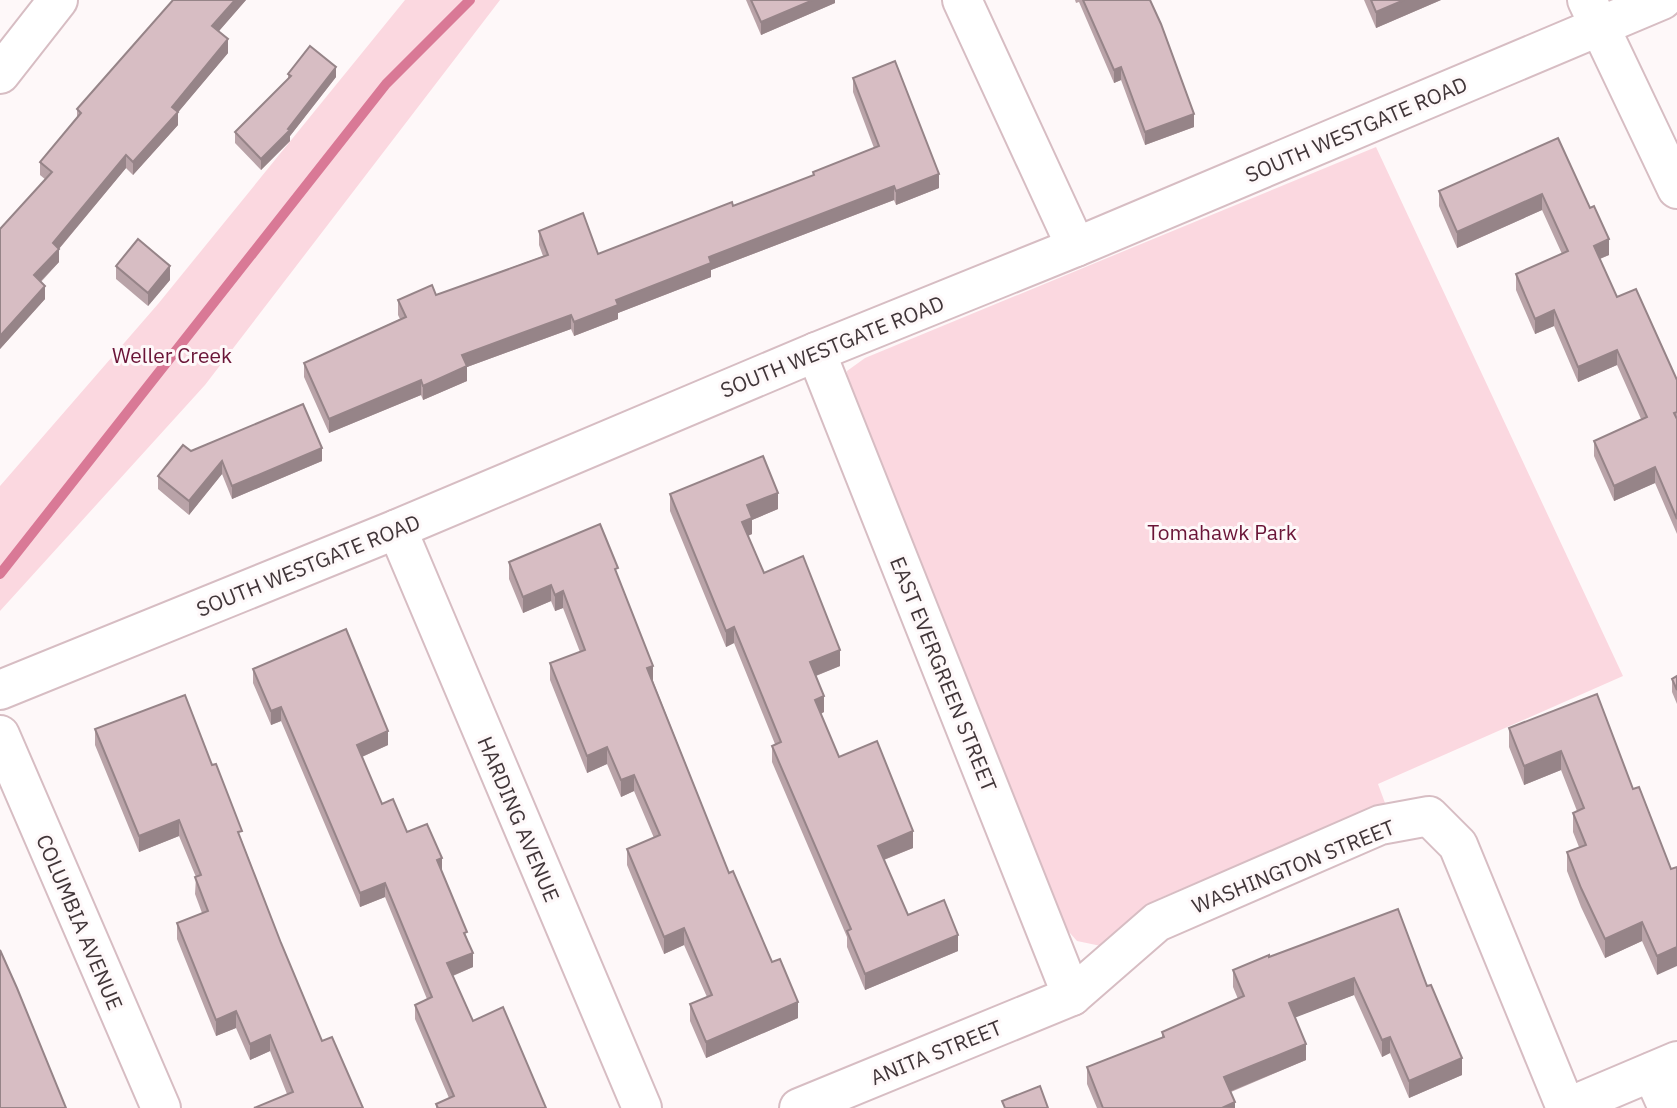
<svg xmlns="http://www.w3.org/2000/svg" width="1677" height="1108" font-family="'IBM Plex Sans',sans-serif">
<rect width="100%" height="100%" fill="#fef8f9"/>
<g fill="#fbd8e0">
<path d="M 405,0 L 500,0 L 205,385 L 0,611 L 0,486 L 158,304 Z"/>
<path d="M 1376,147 L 1623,676 L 1378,784 L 1385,803 L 1160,898 L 1101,946 L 1077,941 L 1061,923 L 848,388 L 847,371 L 865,358 Z"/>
</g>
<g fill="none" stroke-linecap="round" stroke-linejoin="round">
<path stroke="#d97996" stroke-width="10" d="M 0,574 L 386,84 L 470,0"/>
<defs>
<g id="minor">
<path d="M 962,0 L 1076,247"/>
<path d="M 1587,0 L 1677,189"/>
<path d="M 0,74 L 58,0"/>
<path d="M 816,352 L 1072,996"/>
<path d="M 397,529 L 642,1108"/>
<path d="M 0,690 L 397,529 L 816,352 L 1076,247 L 1662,0"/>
<path d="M 0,735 L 161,1108"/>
<path d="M 1652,1072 L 1668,1108"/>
<path d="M 799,1108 L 1072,996 L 1157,922 L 1380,825 L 1429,816 L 1458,845 L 1566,1108"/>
</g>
<path id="major" d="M 1566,1108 L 1677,1061"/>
</defs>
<use href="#minor" stroke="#d7bdc3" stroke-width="42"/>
<use href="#major" stroke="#d7bdc3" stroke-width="42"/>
<use href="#minor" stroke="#fff" stroke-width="38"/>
<use href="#major" stroke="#fff" stroke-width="38"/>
</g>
<g fill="#b9a3a8">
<path d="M 173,0 L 246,0 L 219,31 L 228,53 L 178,112 L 178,125 L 133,175 L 126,168 L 59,249 L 59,262 L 41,282 L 45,299 L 0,349 L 0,229 L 46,180 L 40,175 L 40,162 L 77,118 L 77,109 Z"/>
<path d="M 746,0 L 835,0 L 835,3 L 761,35 Z"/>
<path d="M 1075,0 L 1150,0 L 1194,127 L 1145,145 L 1121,80 L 1114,83 L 1079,2 L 1076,3 Z"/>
<path d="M 1364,0 L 1441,0 L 1376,28 Z"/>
<path d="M 288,74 L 336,77 L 290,136 L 290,141 L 261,170 L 235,143 L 235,132 L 288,79 Z"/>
<path d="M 853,78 L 939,188 L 896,205 L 894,200 L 711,270 L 711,277 L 618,313 L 618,319 L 574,336 L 571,329 L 467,367 L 467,381 L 423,400 L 421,395 L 329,433 L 304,377 L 304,363 L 400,319 L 398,315 L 398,300 L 436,295 L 543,256 L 539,245 L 539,231 L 598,254 L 733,206 L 813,176 L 813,172 L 874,148 L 853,92 Z"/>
<path d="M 1558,138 L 1609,255 L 1600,259 L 1617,297 L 1677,380 L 1677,534 L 1655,483 L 1614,501 L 1594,456 L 1594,441 L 1641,419 L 1617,365 L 1578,382 L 1554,326 L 1535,334 L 1516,290 L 1516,274 L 1562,254 L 1542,210 L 1457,248 L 1439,206 L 1439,191 Z"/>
<path d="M 116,266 L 170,280 L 148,306 L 116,279 Z"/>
<path d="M 191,451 L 322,461 L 232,499 L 222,474 L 189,515 L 158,489 L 158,476 Z"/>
<path d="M 670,494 L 778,509 L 752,520 L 752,534 L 748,536 L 764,573 L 840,666 L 816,676 L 824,712 L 821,714 L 839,757 L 913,848 L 884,860 L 908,915 L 958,951 L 865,990 L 847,947 L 847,937 L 772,762 L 772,746 L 775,744 L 734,643 L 726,647 L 670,511 Z"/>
<path d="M 509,562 L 618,576 L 653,681 L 729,873 L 798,1018 L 706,1058 L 690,1021 L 690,1004 L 707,997 L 684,945 L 664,954 L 627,865 L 627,849 L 654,838 L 634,791 L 621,797 L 607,764 L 587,773 L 550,680 L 550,663 L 580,652 L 563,608 L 555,611 L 551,601 L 523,613 L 509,579 Z"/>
<path d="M 253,669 L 388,745 L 362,757 L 382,804 L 442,872 L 467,938 L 473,967 L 453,976 L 473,1021 L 546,1108 L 436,1108 L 436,1104 L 449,1098 L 415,1019 L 415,1005 L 427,999 L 385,897 L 360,907 L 281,721 L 271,725 L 253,683 Z"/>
<path d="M 1677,676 L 1677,704 L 1672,692 L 1672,679 Z"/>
<path d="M 1597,694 L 1633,789 L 1671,869 L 1657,975 L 1642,941 L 1605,958 L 1581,907 L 1567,871 L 1567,852 L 1579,847 L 1573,832 L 1573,813 L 1577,811 L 1561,770 L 1524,785 L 1509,747 L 1509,728 Z"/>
<path d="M 95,729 L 242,841 L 281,943 L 322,1041 L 363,1108 L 287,1094 L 270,1051 L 250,1060 L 236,1028 L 216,1036 L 177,939 L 177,923 L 202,913 L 195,894 L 196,877 L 179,836 L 139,852 L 95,745 Z"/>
<path d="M 1269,957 L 1427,986 L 1462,1075 L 1409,1098 L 1390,1053 L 1382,1057 L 1354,995 L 1295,1017 L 1306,1060 L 1231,1092 L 1235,1108 L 1097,1108 L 1087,1084 L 1087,1067 L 1162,1038 L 1162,1032 L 1238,999 L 1233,987 L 1233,970 Z"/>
</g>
<g fill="#968488">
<path d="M 235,0 L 246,0 L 212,39 L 212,26 Z"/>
<path d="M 813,0 L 835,0 L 835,3 L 761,35 L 761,22 Z"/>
<path d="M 1404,0 L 1441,0 L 1376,28 L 1376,12 Z"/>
<path d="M 228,39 L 228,53 L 175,116 L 178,112 L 178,125 L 133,175 L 133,162 L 172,107 Z"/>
<path d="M 336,67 L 336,77 L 290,136 L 290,141 L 261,170 L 261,159 L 288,129 Z"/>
<path d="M 1121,67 L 1121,80 L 1114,83 L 1114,70 Z"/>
<path d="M 1194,114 L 1194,127 L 1145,145 L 1145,132 Z"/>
<path d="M 126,155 L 126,168 L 57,251 L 59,249 L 59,262 L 34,288 L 34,275 L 53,243 Z"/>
<path d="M 939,174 L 939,188 L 896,205 L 896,191 Z"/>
<path d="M 894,186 L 894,200 L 711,270 L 711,277 L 618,313 L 618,319 L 574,336 L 574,322 L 616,300 L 709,257 Z"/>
<path d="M 1542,194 L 1542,210 L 1457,248 L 1457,232 Z"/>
<path d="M 1609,239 L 1609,255 L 1594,261 L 1594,246 Z"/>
<path d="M 170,266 L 170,280 L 148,306 L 148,293 Z"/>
<path d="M 45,286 L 45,299 L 0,349 L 0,336 Z"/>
<path d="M 1554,310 L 1554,326 L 1535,334 L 1535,319 Z"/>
<path d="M 571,315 L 571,329 L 467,367 L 467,381 L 423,400 L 423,386 L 462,355 Z"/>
<path d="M 1617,350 L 1617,365 L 1578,382 L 1578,367 Z"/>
<path d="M 421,380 L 421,395 L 329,433 L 329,419 Z"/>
<path d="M 322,448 L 322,461 L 232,499 L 232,486 Z"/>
<path d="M 222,461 L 222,474 L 189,515 L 189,501 Z"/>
<path d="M 1655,467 L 1655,483 L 1614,501 L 1614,486 Z"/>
<path d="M 778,493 L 778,509 L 752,520 L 752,534 L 742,538 L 742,522 L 747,505 Z"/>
<path d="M 551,585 L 551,601 L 523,613 L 523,597 Z"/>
<path d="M 563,591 L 563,608 L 555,611 L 555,595 Z"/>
<path d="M 734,627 L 734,643 L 726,647 L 726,631 Z"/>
<path d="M 840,650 L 840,666 L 810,678 L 810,662 Z"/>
<path d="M 653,666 L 653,682 L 647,668 Z"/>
<path d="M 824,696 L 824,712 L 815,716 L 815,700 Z"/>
<path d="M 281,707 L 281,721 L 271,725 L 271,711 Z"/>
<path d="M 388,731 L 388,745 L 357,759 L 357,745 Z"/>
<path d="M 607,747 L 607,764 L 587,773 L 587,756 Z"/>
<path d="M 1561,751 L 1561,770 L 1524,785 L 1524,766 Z"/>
<path d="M 634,775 L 634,791 L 621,797 L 621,780 Z"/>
<path d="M 179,820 L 179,836 L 139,852 L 139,836 Z"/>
<path d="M 913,831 L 913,848 L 878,862 L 878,846 Z"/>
<path d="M 442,858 L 442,872 L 437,874 L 437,860 Z"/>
<path d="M 385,883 L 385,897 L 360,907 L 360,893 Z"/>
<path d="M 1642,922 L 1642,941 L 1605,958 L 1605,939 Z"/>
<path d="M 684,928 L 684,945 L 664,954 L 664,937 Z"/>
<path d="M 958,935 L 958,951 L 865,990 L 865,974 Z"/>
<path d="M 1677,947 L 1677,966 L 1657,975 L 1657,956 Z"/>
<path d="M 473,953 L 473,967 L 447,978 L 447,963 Z"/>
<path d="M 1354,978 L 1354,995 L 1289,1020 L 1289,1003 Z"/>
<path d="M 798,1002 L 798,1018 L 706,1058 L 706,1042 Z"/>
<path d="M 236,1011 L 236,1028 L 216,1036 L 216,1020 Z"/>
<path d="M 270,1035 L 270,1051 L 250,1060 L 250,1044 Z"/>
<path d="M 1390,1037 L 1390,1053 L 1382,1057 L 1382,1040 Z"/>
<path d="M 1306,1044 L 1306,1060 L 1224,1094 L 1224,1077 Z"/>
<path d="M 1462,1058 L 1462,1075 L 1409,1098 L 1409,1081 Z"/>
<path d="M 1235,1102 L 1235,1108 L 1222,1108 Z"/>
</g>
<g fill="#d7bdc3" stroke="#968488" stroke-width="2">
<path d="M 173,0 L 235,0 L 212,26 L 228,39 L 172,107 L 178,112 L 133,162 L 126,155 L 53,243 L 59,249 L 34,275 L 45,286 L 0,336 L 0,229 L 52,172 L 40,162 L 81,113 L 77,109 Z"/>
<path d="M 751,0 L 813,0 L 761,22 Z"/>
<path d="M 1083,0 L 1150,0 L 1161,24 L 1194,114 L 1145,132 L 1121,67 L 1114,70 Z"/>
<path d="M 1371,0 L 1404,0 L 1376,12 Z"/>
<path d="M 310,46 L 336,67 L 288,129 L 290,130 L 261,159 L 235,132 L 291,76 L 288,74 Z"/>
<path d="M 895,61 L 939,174 L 896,191 L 894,186 L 709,257 L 711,263 L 616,300 L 618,305 L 574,322 L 571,315 L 462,355 L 467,366 L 423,386 L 421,380 L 329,419 L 304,363 L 406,317 L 398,300 L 432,285 L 436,295 L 548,255 L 539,231 L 583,213 L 598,254 L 732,202 L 733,206 L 814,175 L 813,172 L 879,146 L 853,78 Z"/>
<path d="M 1558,138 L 1590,208 L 1594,206 L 1609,239 L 1594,246 L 1617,297 L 1636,289 L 1677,380 L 1677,412 L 1674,413 L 1677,419 L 1677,519 L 1655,467 L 1614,486 L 1594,441 L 1647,417 L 1617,350 L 1578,367 L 1554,310 L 1535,319 L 1516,274 L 1568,251 L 1542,194 L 1457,232 L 1439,191 Z"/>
<path d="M 138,239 L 170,266 L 148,293 L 116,266 Z"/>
<path d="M 303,404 L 322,448 L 232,486 L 222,461 L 189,501 L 158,476 L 183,445 L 191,451 Z"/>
<path d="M 763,456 L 778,493 L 747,505 L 752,518 L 742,522 L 764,573 L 803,556 L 840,650 L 810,662 L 824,696 L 815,700 L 839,757 L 877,741 L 913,831 L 878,846 L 908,915 L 944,900 L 958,935 L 865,974 L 847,931 L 851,929 L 772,746 L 781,742 L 734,627 L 726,631 L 670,494 Z"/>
<path d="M 600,524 L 618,568 L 615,569 L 653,666 L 647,668 L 729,873 L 733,871 L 772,962 L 780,959 L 798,1002 L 706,1042 L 690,1004 L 712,995 L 684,928 L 664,937 L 627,849 L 660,835 L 634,775 L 621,780 L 607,747 L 587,756 L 550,663 L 585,650 L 563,591 L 555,595 L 551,585 L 523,597 L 509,562 Z"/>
<path d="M 346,629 L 388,731 L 357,745 L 382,804 L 393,799 L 407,832 L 427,824 L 442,858 L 437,860 L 467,932 L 464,933 L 473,953 L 447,963 L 473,1021 L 503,1007 L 546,1108 L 438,1108 L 436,1104 L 454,1096 L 415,1005 L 432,997 L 385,883 L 360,893 L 281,707 L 271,711 L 253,669 Z"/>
<path d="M 1677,676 L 1677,690 L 1672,679 Z"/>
<path d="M 1597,694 L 1633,789 L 1639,787 L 1671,869 L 1677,867 L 1677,947 L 1657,956 L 1642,922 L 1605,939 L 1581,888 L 1567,852 L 1586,845 L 1573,813 L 1584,808 L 1561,751 L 1524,766 L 1509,728 Z"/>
<path d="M 185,695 L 212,765 L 216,764 L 242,831 L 238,832 L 281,943 L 322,1041 L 332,1037 L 363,1108 L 254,1108 L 293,1092 L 270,1035 L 250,1044 L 236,1011 L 216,1020 L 177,923 L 208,911 L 195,877 L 201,875 L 179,820 L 139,836 L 95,729 Z"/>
<path d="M 1398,909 L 1427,986 L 1431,985 L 1462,1058 L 1409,1081 L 1390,1037 L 1382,1040 L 1354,978 L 1289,1003 L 1306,1044 L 1224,1077 L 1235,1102 L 1222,1108 L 1103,1108 L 1087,1067 L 1164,1037 L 1162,1032 L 1244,996 L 1233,970 L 1269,955 L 1269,957 Z"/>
<path d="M 0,950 L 17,988 L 66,1108 L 0,1108 Z"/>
<path d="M 1040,1086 L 1048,1108 L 1005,1108 L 1002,1101 Z"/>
</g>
<g text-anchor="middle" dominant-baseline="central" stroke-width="6" stroke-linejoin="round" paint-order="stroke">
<g font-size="21" fill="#413639" stroke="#fef8f9">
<text transform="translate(1356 129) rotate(-23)">SOUTH WESTGATE ROAD</text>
<text transform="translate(832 346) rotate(-22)">SOUTH WESTGATE ROAD</text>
<text transform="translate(308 565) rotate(-22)">SOUTH WESTGATE ROAD</text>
<text transform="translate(944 674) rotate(68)">EAST EVERGREEN STREET</text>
<text transform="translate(519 819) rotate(67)">HARDING AVENUE</text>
<text transform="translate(1293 866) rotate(-22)">WASHINGTON STREET</text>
<text transform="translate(80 922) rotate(67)">COLUMBIA AVENUE</text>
<text transform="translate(936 1052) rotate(-22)">ANITA STREET</text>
</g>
<g font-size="21" fill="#6a1437" stroke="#fef8f9">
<text x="172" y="355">Weller Creek</text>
<text x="1222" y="532">Tomahawk Park</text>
</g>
</g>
</svg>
